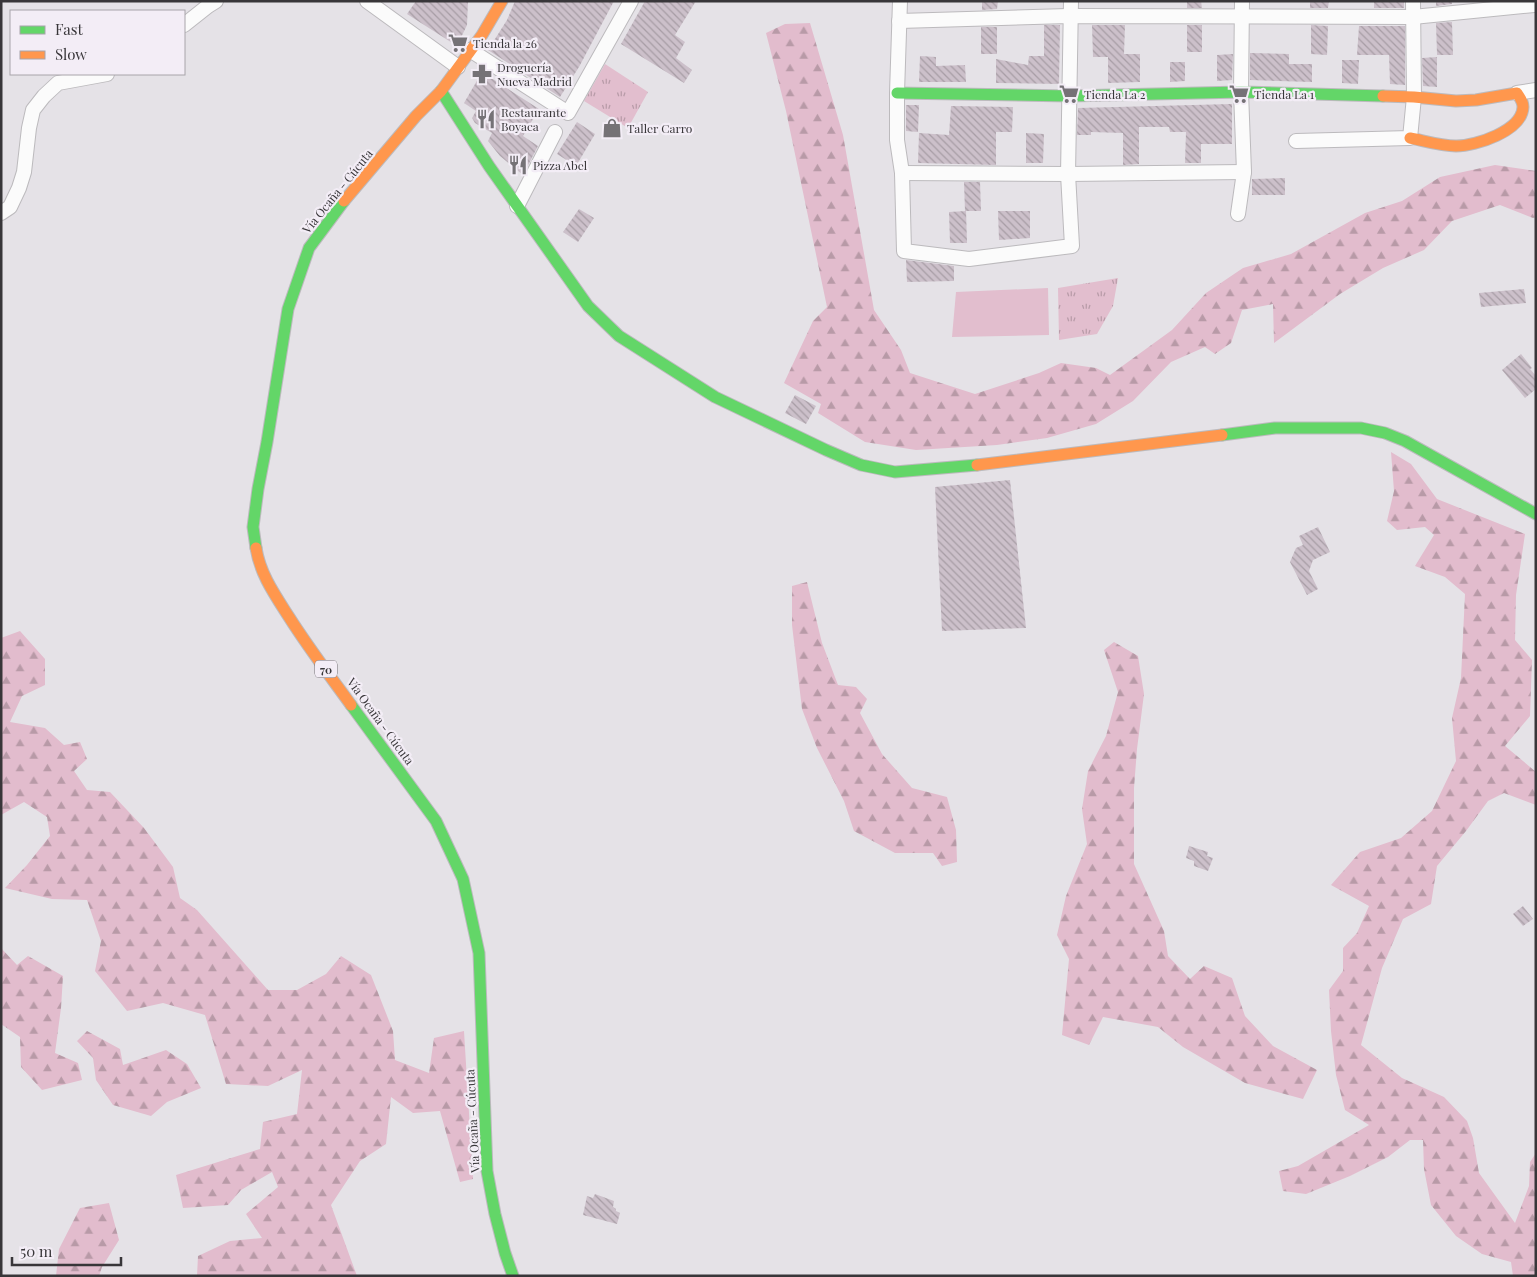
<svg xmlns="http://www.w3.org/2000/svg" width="1537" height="1277" font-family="'Playfair Display',serif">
<defs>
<pattern id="forest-firs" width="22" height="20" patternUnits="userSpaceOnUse" patternTransform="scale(1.25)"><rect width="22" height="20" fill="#e2bccd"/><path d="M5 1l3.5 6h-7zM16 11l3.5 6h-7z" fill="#b89aa7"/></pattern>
<pattern id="park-tufts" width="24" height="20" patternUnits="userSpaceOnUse" patternTransform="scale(1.25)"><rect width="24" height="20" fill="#e2bece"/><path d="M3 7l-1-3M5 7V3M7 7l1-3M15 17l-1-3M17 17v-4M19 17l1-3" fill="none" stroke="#b89ba8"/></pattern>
<pattern id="building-back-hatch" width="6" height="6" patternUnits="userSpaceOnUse" patternTransform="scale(1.25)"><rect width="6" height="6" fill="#ccc0ca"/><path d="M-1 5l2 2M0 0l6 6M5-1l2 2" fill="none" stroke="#a79da5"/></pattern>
</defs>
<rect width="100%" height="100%" fill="#e5e2e7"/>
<g fill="url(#forest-firs)">
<path d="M 810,23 L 843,135 L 874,310 L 901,350 L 910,373 L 975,394 L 1039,373 L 1061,363 L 1096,368 L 1110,375 L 1172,330 L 1206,293 L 1243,268 L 1291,254 L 1365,213 L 1402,201 L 1440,177 L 1495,165 L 1536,171 L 1536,217 L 1533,218 L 1500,205 L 1452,221 L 1424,250 L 1383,268 L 1340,294 L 1274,343 L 1273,304 L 1242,310 L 1231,343 L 1215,354 L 1205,347 L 1171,362 L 1133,401 L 1096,424 L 1047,438 L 997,445 L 916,450 L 865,442 L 818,413 L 821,404 L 784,383 L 813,321 L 827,307 L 786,111 L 766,33 L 785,24 Z"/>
<path d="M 1391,452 L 1411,464 L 1437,499 L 1525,534 L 1516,595 L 1515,640 L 1532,660 L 1530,716 L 1505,746 L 1536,772 L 1536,805 L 1504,793 L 1488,801 L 1466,831 L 1437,866 L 1431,904 L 1403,919 L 1382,968 L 1361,1045 L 1402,1078 L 1444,1097 L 1467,1121 L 1473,1138 L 1479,1173 L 1515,1223 L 1529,1186 L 1530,1162 L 1536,1153 L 1536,1276 L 1513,1276 L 1511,1262 L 1482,1254 L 1456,1236 L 1431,1205 L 1424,1169 L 1423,1140 L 1410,1140 L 1388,1157 L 1350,1176 L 1306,1194 L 1283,1191 L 1279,1171 L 1298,1166 L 1369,1125 L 1345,1110 L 1336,1075 L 1331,1031 L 1329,990 L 1343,971 L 1343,948 L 1357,933 L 1369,906 L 1331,885 L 1360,852 L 1401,838 L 1432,811 L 1456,761 L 1452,718 L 1461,678 L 1465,594 L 1445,577 L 1415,566 L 1434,535 L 1425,527 L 1397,530 L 1387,521 L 1394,491 Z"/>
<path d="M 807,582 L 822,643 L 838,685 L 856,687 L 867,699 L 860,713 L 882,754 L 912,788 L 947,797 L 956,830 L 957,862 L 942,866 L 933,853 L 895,853 L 854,831 L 844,801 L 817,748 L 802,709 L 792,625 L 792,586 Z"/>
<path d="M 20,631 L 45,659 L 45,685 L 22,696 L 10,722 L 45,728 L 64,745 L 80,742 L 87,759 L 74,771 L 87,790 L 110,792 L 144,828 L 173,867 L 180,898 L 197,910 L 268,990 L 297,990 L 326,974 L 341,956 L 371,975 L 393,1031 L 395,1060 L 429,1073 L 434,1038 L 464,1031 L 473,1179 L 460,1182 L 440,1111 L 413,1113 L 391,1097 L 386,1144 L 360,1161 L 331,1205 L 357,1276 L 197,1276 L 198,1256 L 230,1241 L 262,1238 L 246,1214 L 278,1187 L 272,1172 L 241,1190 L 228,1205 L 183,1208 L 176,1175 L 260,1149 L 263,1122 L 297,1114 L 302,1070 L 268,1086 L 226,1084 L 205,1015 L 163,1003 L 127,1011 L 95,971 L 101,941 L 87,900 L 52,899 L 5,888 L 27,865 L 50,836 L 47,817 L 24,802 L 1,815 L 1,638 Z"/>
<path d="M 1114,642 L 1138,656 L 1144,694 L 1137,749 L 1134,788 L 1134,864 L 1164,931 L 1168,956 L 1190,979 L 1204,966 L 1232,978 L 1245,1016 L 1273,1046 L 1317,1070 L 1303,1099 L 1245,1083 L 1183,1047 L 1158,1027 L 1103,1017 L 1089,1045 L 1062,1035 L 1069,959 L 1057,935 L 1066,896 L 1087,844 L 1082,809 L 1088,771 L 1106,736 L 1118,692 L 1104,650 Z"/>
<path d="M 1,948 L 17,965 L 28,956 L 63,976 L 61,1008 L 55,1053 L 78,1063 L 82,1080 L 42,1090 L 21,1067 L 20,1037 L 1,1024 Z"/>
<path d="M 87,1031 L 120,1049 L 123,1065 L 166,1050 L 187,1064 L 201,1088 L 167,1102 L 151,1116 L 113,1105 L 96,1080 L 93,1058 L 77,1041 Z"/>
<path d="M 109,1203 L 119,1240 L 102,1267 L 99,1276 L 56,1276 L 59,1249 L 80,1208 Z"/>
</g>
<g fill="url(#park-tufts)">
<path d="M 605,64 L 648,92 L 628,128 L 584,101 Z"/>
<path d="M 1118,278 L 1113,306 L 1097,334 L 1059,340 L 1058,288 Z"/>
</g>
<path fill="#e2bece" d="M 1048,288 L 1049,335 L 952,337 L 956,292 Z"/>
<g fill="url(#building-back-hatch)">
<path d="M 416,1 L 468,1 L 467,25 L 457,46 L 407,14 Z"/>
<path d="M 515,1 L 614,1 L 579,67 L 560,97 L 488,50 L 507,20 Z"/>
<path d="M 645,1 L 696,1 L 675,35 L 685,42 L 676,58 L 692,70 L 684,83 L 621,44 Z"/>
<path d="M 982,1 L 998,1 L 997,9 L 982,10 Z"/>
<path d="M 1187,1 L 1201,1 L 1202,8 L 1187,8 Z"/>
<path d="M 1310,1 L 1329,1 L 1328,8 L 1310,8 Z"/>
<rect x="1374" y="1" width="30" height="7"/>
<path d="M 1436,1 L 1452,1 L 1452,4 L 1436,6 Z"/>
<path d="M 1452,22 L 1453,55 L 1437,55 L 1436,23 Z"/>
<path d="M 1044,25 L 1060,25 L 1059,84 L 996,83 L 996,59 L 1028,65 L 1029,56 L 1044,56 Z"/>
<path d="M 1092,25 L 1125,25 L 1124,54 L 1140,54 L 1140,82 L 1108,83 L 1108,57 L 1093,57 Z"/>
<rect x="1187" y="25" width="15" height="27"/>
<path d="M 1311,25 L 1328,26 L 1327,55 L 1311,54 Z"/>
<path d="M 1359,26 L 1405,26 L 1405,85 L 1390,84 L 1389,55 L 1357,55 Z"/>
<rect x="981" y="27" width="16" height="27"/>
<path d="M 1250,53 L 1289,54 L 1289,64 L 1312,64 L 1312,82 L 1250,80 Z"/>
<path d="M 1233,54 L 1232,80 L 1217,81 L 1217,55 Z"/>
<path d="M 920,56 L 936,57 L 936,66 L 965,65 L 966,82 L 919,82 Z"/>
<path d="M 1437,57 L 1437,87 L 1423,86 L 1422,58 Z"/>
<path d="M 1342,60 L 1359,60 L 1358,84 L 1342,83 Z"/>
<path d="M 1170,62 L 1185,62 L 1185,81 L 1170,82 Z"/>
<path d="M 482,72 L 539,109 L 523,136 L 538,146 L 523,175 L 500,156 L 488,141 L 492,133 L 475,123 L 472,118 L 476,111 L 464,103 Z"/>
<path d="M 1232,104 L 1232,144 L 1201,144 L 1201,163 L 1185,163 L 1186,132 L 1170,132 L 1169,127 L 1139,127 L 1139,164 L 1123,165 L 1123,133 L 1091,132 L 1091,135 L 1077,135 L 1078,108 Z"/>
<path d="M 906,105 L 919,105 L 918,132 L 906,131 Z"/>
<path d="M 951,106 L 1013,107 L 1012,132 L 996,132 L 996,165 L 918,163 L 919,133 L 949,135 Z"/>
<path d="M 577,122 L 595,134 L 576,166 L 557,154 Z"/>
<path d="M 1026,133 L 1044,134 L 1043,163 L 1026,163 Z"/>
<path d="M 1285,178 L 1285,195 L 1252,195 L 1252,179 Z"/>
<path d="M 964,182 L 980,182 L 981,211 L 965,211 Z"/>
<path d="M 579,209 L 594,218 L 578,242 L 563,232 Z"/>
<path d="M 966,211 L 967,243 L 950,243 L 949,212 Z"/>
<path d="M 998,211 L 1030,211 L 1030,238 L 999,240 Z"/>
<path d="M 906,260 L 954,266 L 954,281 L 907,282 Z"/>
<path d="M 1524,289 L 1526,303 L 1481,307 L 1479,293 Z"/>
<path d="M 1521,354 L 1532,368 L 1530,369 L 1536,376 L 1536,389 L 1525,398 L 1502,370 Z"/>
<path d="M 795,395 L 816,406 L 806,424 L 785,413 Z"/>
<path d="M 1010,480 L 1026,628 L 942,631 L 935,487 Z"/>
<path d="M 1318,527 L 1330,552 L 1313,560 L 1309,571 L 1318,589 L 1307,595 L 1290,562 L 1296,548 L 1303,545 L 1299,536 Z"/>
<path d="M 1189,846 L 1208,852 L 1207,856 L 1213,858 L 1208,871 L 1194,866 L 1194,861 L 1186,858 Z"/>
<path d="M 1523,906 L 1533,919 L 1523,926 L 1513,914 Z"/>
<path d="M 595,1194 L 614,1201 L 613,1207 L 616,1209 L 616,1211 L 620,1213 L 617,1224 L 583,1215 L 587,1196 L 593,1198 Z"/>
</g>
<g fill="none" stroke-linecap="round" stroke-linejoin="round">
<defs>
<g id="street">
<path d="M 367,1 L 458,67"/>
<path d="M 900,1 L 897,93 L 897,140 L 902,173 L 904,251 L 969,259 L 1072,246 L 1068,174 L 1071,1"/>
<path d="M 899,21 L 1068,16 L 1413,17 L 1534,5"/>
<path d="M 184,25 L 208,6 L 216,1"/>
<path d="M 470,50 L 568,113 L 631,1"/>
<path d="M 1517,93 L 1536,90"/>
<path d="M 1296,141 L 1410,138 L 1414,97 L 1413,1"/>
<path d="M 902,173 L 1068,174 L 1244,172"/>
<path d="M 517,206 L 555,132"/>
<path d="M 1,213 L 10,207 L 19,188 L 24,172 L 29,128 L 33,110 L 44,96 L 58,83 L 107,74"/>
<path d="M 1238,214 L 1244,172 L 1241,92 L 1242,1"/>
</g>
<g id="fast">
<path d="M 441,91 L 489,166 L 588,306 L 619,336 L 715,397 L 826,450 L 861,465 L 895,472 L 977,465"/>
<path d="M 897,93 L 1069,96 L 1241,92 L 1383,96"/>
<path d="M 1222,435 L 1275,428 L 1361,428 L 1385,433 L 1405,441 L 1536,514"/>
<path d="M 256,548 L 253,527 L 258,489 L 267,442 L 288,309 L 309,248 L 344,201"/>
<path d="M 351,705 L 436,821 L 463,879 L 479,953 L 487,1171 L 495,1214 L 505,1253 L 513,1276"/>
</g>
<g id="slow">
<path d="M 1383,96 L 1414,97 L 1456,101 L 1476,100 L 1517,93 C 1520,98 1523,101 1523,107 C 1522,131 1476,146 1456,146 C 1441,146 1425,141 1410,138"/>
<path d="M 344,201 L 416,116 L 441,91 L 482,35 L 502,1"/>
<path d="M 977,465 L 1222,435"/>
<path d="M 256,548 C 260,574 275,595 289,617 C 308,647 330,676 351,705"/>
</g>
</defs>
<use href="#street" stroke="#bcbabd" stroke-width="16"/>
<use href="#fast" stroke="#bcbabd" stroke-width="13"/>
<use href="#slow" stroke="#bcbabd" stroke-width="13"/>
<use href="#street" stroke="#fbfbfb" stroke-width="14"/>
<use href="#fast" stroke="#63d668" stroke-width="11"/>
<use href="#slow" stroke="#ff974d" stroke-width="11"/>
</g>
<defs>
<symbol id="supermarket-bare" viewBox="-9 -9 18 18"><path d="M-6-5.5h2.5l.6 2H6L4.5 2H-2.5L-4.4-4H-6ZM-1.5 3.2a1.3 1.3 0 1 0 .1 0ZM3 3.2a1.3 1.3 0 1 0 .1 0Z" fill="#757276" stroke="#f3edf6" stroke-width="2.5" paint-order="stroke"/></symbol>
<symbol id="pharmacy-bare" viewBox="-9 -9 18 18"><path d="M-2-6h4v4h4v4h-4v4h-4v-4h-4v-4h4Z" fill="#757276" stroke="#f3edf6" stroke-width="2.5" paint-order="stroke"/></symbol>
<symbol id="restaurant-bare" viewBox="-9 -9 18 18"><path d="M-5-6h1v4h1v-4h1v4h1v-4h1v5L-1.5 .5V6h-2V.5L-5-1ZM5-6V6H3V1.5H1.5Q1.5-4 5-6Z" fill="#757276" stroke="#f3edf6" stroke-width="2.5" paint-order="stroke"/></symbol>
<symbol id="shop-bare" viewBox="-9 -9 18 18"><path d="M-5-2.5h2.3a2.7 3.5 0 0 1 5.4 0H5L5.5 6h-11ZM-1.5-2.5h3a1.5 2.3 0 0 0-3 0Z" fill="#757276" stroke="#f3edf6" stroke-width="2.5" paint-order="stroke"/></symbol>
</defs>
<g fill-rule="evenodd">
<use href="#supermarket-bare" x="444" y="29" width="28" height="28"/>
<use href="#pharmacy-bare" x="468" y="60" width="28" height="28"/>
<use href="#supermarket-bare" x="1055" y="80" width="28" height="28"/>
<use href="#supermarket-bare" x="1225" y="80" width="28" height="28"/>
<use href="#restaurant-bare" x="472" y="105" width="28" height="28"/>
<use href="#shop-bare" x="598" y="114" width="28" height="28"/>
<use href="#restaurant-bare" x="504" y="151" width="28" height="28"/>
</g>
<g text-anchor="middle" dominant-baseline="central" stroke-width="4.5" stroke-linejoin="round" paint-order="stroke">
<rect fill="#f3edf6" stroke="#706d72" stroke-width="1" x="315" y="660.5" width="22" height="17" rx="4"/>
<g font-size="11" font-weight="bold" fill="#383639">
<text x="326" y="669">70</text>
</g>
<g font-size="12" fill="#383639" stroke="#f3edf6" text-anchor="start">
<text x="473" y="43">Tienda la 26</text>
<text x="497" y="67">Droguería<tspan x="497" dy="14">Nueva Madrid</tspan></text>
<text x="1084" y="94">Tienda La 2</text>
<text x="1254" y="94">Tienda La 1</text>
<text x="501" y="112">Restaurante<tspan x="501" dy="14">Boyaca</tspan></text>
<text x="627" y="128">Taller Carro</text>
<text x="533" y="165">Pizza Abel</text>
</g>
<g font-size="12" fill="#383639" stroke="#f3edf6">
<text transform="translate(337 191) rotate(-51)">Vía Ocaña - Cúcuta</text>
<text transform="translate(381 721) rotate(54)">Vía Ocaña - Cúcuta</text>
<text transform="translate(472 1121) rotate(-93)">Vía Ocaña - Cúcuta</text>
</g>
</g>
<rect width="1537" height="1277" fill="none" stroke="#383639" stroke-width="5"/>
<rect x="10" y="10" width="175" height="65" fill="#f3edf6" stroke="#a8a4aa"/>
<rect x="20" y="26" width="25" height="8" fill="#63d668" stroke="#a8a4aa"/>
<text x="55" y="35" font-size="15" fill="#383639">Fast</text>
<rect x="20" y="51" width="25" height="8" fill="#ff974d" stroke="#a8a4aa"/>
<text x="55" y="60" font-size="15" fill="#383639">Slow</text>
<path d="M12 1257v8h109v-8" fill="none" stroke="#383639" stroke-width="2.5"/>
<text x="20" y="1257" font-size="15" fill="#383639" stroke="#f3edf6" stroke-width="4" paint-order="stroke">50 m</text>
</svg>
